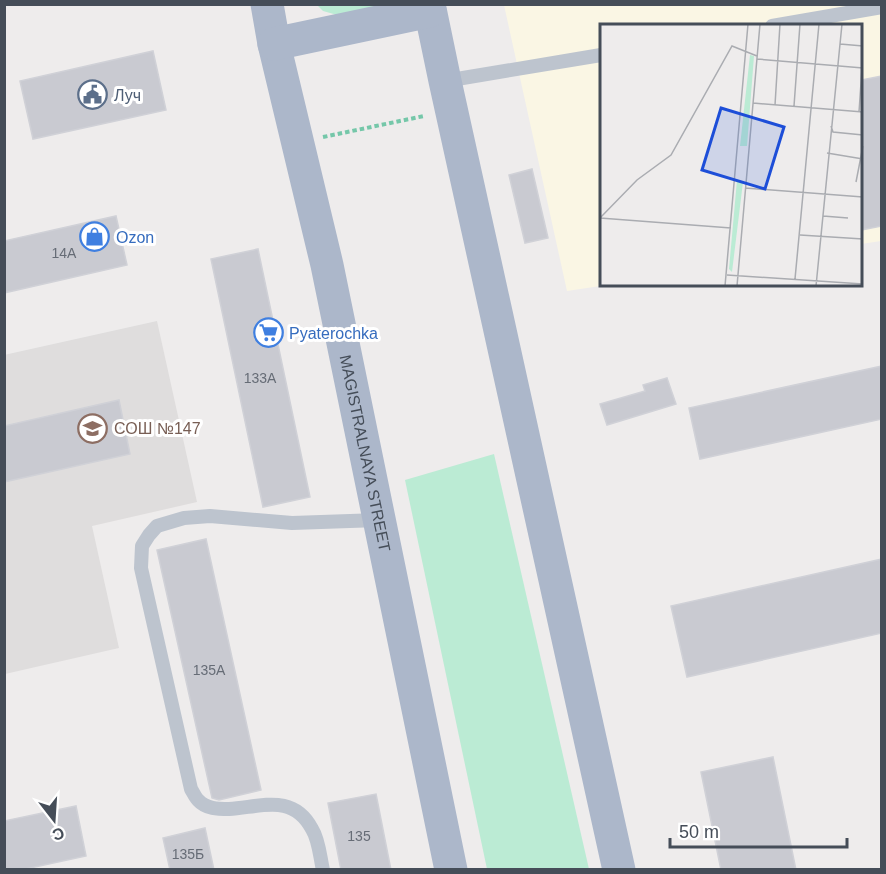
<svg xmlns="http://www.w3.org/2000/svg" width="886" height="874" font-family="Arial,sans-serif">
<rect width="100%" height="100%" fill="#eeecec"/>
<path fill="#faf6e4" d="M 504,5 L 881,5 L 881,241 L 861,244 L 860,26 L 601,26 L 601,285 L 607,285 L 567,291 Z"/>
<path fill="#dfdddd" d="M 157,321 L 197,502 L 92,526 L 119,648 L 5,674 L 4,355 Z"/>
<g fill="#bbebd4">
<path d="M 317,5 L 384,5 L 348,18 L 323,11 Z"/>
<path d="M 494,454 L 589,869 L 487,869 L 405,480 Z"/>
</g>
<g fill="#c9cad1" stroke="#d0d1d7" stroke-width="1.5">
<path d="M 153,51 L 166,110 L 33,139 L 20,81 Z"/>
<path d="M 882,76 L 882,226 L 861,230 L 861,80 Z"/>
<path d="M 532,169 L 548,238 L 525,243 L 509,175 Z"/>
<path d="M 116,216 L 127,265 L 4,293 L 4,241 Z"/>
<path d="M 258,249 L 310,497 L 263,507 L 211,259 Z"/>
<path d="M 882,366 L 882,419 L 700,459 L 689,408 Z"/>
<path d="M 667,378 L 676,404 L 607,425 L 600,404 L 645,391 L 643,385 Z"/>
<path d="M 119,400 L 130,454 L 4,482 L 4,426 Z"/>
<path d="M 206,539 L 261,790 L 219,800 L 212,798 L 157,550 Z"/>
<path d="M 882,559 L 882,633 L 687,677 L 671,606 Z"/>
<path d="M 773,757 L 796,870 L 721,870 L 701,772 Z"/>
<path d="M 376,794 L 391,870 L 341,870 L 328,803 Z"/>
<path d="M 76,806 L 86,856 L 21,870 L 4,870 L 4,821 Z"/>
<path d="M 205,828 L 214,870 L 170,870 L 163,838 Z"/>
</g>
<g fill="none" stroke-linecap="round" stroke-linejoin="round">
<path stroke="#75c7a9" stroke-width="4" stroke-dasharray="4.5 3" stroke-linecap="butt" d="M 323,137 L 424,116"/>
<g stroke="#bdc4ce" stroke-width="14">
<path d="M 772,26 L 882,7"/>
<path d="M 445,81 L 601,55"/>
<path d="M 323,870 C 320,857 319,840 312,829 C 293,793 261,807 229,809 C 218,809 206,809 198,800 C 195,797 193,792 191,789 L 141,568 L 142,546 L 149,535 L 157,526 L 184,518 L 210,516 L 292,523 L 379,520"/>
</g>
<g stroke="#acb7ca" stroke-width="33">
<path id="s1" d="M 267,4 L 274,44 L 327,265 L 451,870"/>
<path d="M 429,4 L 445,81 L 619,870"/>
<path d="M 274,44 L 430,11"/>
</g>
</g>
<defs>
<symbol id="civic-ring" viewBox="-11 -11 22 22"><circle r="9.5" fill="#fff" stroke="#5c6f8a" stroke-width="1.5"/><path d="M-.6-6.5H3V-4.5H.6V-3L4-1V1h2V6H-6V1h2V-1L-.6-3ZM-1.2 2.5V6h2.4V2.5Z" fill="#5c6f8a"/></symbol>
<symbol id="shop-ring" viewBox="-11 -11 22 22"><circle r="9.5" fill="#fff" stroke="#3f7fe0" stroke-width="1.5"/><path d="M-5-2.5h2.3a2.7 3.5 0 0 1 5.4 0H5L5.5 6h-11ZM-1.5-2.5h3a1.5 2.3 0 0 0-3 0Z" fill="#3f7fe0"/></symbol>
<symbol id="supermarket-ring" viewBox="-11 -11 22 22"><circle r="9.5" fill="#fff" stroke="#3f7fe0" stroke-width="1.5"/><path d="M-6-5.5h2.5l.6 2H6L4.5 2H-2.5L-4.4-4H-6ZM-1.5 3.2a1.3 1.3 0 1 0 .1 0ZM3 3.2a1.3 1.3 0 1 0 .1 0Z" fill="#3f7fe0"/></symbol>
<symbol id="school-ring" viewBox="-11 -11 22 22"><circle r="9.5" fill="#fff" stroke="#8d6e63" stroke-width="1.5"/><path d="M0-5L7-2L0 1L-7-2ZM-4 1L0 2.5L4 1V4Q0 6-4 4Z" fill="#8d6e63"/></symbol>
</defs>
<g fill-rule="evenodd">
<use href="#civic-ring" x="76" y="78" width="33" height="33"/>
<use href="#shop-ring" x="78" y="220" width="33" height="33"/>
<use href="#supermarket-ring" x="252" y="316" width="33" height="33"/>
<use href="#school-ring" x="76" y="412" width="33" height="33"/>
</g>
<g text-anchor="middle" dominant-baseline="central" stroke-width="6" stroke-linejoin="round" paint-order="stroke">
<g font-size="14" fill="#666c76">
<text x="64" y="253">14А</text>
<text x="260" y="378">133А</text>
<text x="209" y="670">135А</text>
<text x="359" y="836">135</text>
<text x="188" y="854">135Б</text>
</g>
<g font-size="16" fill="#4e5e75" stroke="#fff" text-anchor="start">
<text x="114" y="95">Луч</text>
</g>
<g font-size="16" fill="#366cbe" stroke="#fff" text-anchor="start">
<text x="116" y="237">Ozon</text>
<text x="289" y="333">Pyaterochka</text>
</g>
<g font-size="16" fill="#785e54" stroke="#fff" text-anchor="start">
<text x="114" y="428">СОШ №147</text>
</g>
<g font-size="16" fill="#454d58" stroke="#fff">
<text stroke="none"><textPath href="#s1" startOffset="460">MAGISTRALNAYA STREET</textPath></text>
</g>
</g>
<g transform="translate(600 24)">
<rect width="262" height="262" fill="#eeecec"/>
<path d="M 150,31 L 154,32 L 147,122 L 140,122 ZM 137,156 L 143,158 L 132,248 L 129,245 Z" fill="#bbebd4"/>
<path fill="none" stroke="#aaacb1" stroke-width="1.5" d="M 240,20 L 263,22M 157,35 L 263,44M 153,79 L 263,88M 175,81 L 180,0M 194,82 L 200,0M 259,88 L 262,44M 231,102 L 233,108 L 263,111M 227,129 L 263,135M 256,158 L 263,122M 145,164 L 263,173M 223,192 L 248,194M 0,194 L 37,156 L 71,131 L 132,22 L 157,32M 0,194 L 131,204M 200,211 L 263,215M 127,251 L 263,260M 195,255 L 219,0M 125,262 L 148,0M 137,262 L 160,0M 216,262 L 242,0"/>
<path fill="#1d4ed8" fill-opacity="0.15" stroke="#1d4ed8" stroke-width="3" d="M 121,84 L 184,103 L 165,165 L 102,146 Z"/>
<rect width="262" height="262" fill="none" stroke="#454d58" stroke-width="3"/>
</g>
<rect width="886" height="874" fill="none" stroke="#454d58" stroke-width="12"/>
<g transform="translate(54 820) rotate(163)" stroke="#ffffff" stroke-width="4.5" paint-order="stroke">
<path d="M0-4.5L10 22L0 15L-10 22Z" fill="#454d58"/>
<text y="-9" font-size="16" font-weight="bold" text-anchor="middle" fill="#454d58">С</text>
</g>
<path d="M670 838v9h177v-9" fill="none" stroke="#454d58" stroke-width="3"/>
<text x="679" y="838" font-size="18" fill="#454d58" stroke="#ffffff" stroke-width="4.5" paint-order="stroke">50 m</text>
</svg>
